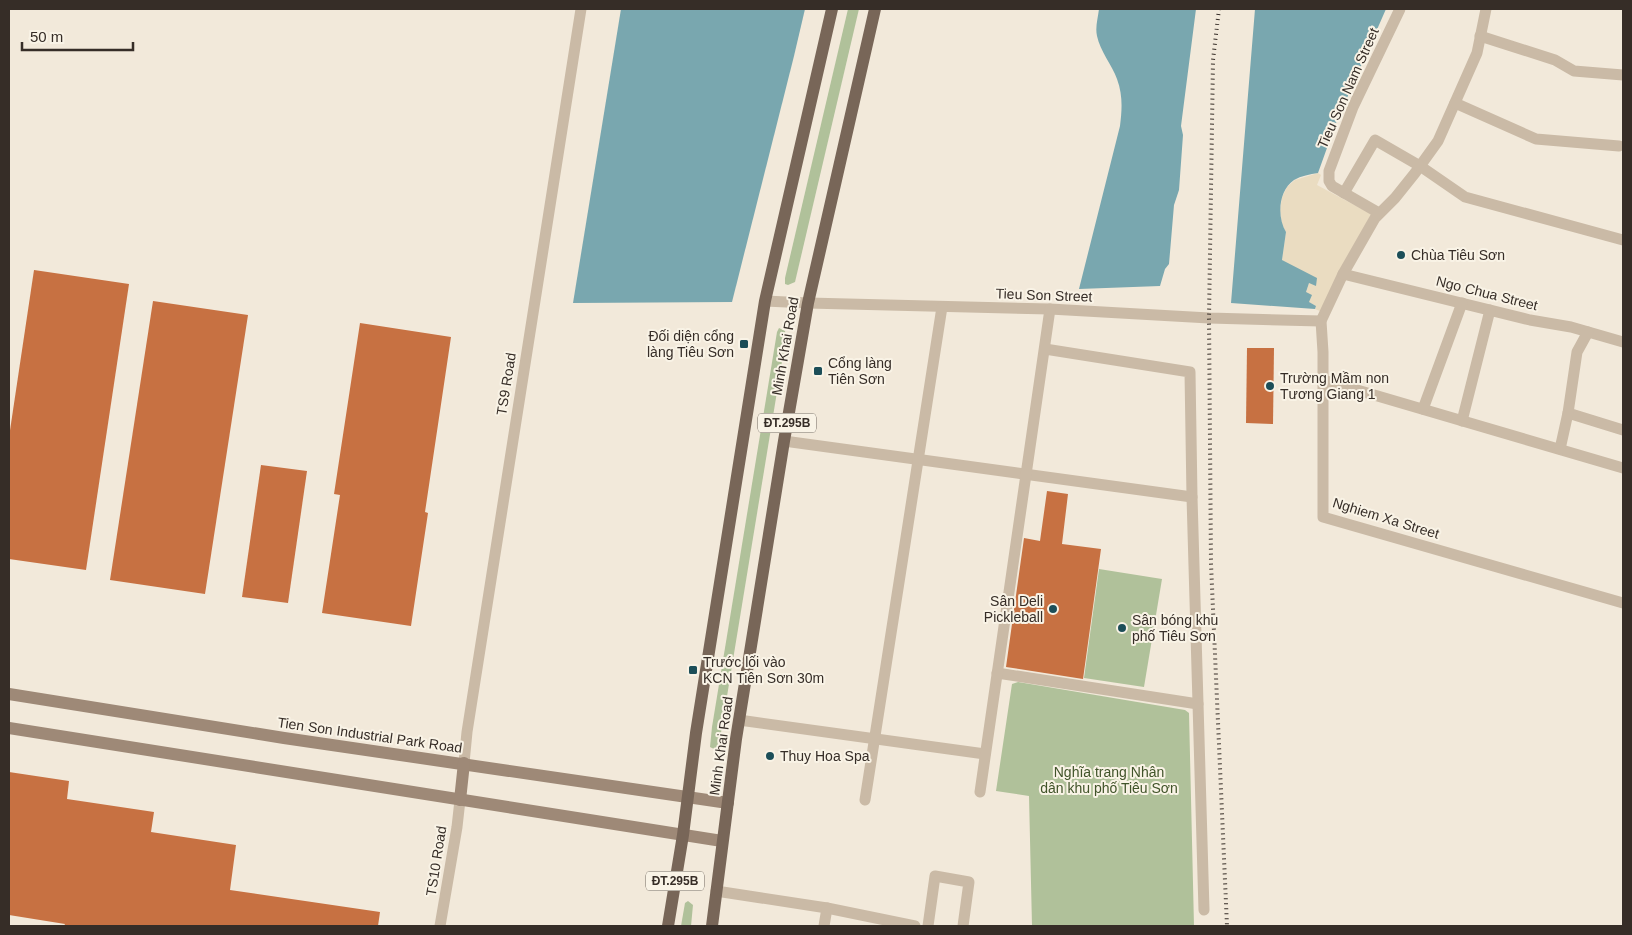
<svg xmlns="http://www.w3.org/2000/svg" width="1632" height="935" font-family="Arial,sans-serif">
<rect width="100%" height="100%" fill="#f2e9da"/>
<g fill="#b0c19a">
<path d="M 848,9 L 859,9 L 795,282 L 788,285 L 785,284 L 785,278 Z"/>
<path d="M 779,328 L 785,331 L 786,337 L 719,745 L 716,750 L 710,747 L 712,727 L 777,332 Z"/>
<path d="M 1099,569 L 1162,579 L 1144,687 L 1084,678 Z"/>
<path d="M 1018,682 L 1185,710 L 1189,713 L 1194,926 L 1032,926 L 1029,796 L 996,791 L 1012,684 Z"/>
<path d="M 688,901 L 693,905 L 691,926 L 681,926 L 685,903 Z"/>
</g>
<path fill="#eadcc1" d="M 1318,173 L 1321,175 L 1317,185 L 1371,214 L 1322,312 L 1315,309 L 1316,306 L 1308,302 L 1306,292 L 1309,283 L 1316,285 L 1282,260 L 1286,232 L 1282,225 L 1280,210 L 1282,197 L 1287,187 L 1295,180 Z"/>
<g fill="#79a7af">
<path d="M 621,9 L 805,9 L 794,56 L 732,302 L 573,303 Z"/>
<path d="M 1099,9 L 1196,9 L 1181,126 L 1183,135 L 1179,190 L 1174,205 L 1169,264 L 1165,269 L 1160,286 L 1079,289 L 1120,126 C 1122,110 1123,95 1117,79 C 1112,65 1100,51 1097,36 C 1095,27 1098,18 1099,9 Z"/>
<path d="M 1255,9 L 1386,9 L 1336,123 L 1330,121 L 1326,131 L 1332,134 L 1318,173 C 1310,174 1301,176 1294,180 C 1278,191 1277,217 1286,232 L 1282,260 L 1317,278 L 1316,286 L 1309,283 L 1306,292 L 1312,295 L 1309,302 L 1316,306 L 1315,309 L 1231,303 Z"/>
</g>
<g fill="#c77142">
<path d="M 34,270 L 129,284 L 86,570 L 9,559 L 9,437 Z"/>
<path d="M 153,301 L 248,315 L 205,594 L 110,580 Z"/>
<path d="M 360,323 L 451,337 L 425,512 L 428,513 L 411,626 L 322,613 L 340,495 L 334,494 Z"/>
<path d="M 1247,348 L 1274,348 L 1273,424 L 1246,423 Z"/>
<path d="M 261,465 L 307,471 L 288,603 L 242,597 Z"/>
<path d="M 1047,491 L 1068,494 L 1062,544 L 1101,549 L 1083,679 L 1006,667 L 1024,538 L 1040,541 Z"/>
<path d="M 9,772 L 69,781 L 67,799 L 154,812 L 151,832 L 236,845 L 230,890 L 380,912 L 378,926 L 64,926 L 65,924 L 9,915 Z"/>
</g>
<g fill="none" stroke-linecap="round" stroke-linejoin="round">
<g stroke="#cabaa6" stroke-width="11">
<path d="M 1486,9 L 1477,53 L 1438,141 L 1415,173 L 1395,198 L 1375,218 L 1343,274 L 1321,321 L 1323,352 L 1323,517 L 1623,603"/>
<path d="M 1480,36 L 1555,60 L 1574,71 L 1623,75"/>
<path d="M 1455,103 L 1536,139 L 1619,146"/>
<path d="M 1344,193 L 1375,140 L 1420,166 L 1465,197 L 1623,240"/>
<path d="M 1379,213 L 1332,186 L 1329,181 L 1329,171 L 1353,107 L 1400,9"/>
<path d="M 1343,274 L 1530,320 L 1571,327 L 1623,342"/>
<path d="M 765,301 L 808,303 L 1050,309 L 1209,318 L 1321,321"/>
<path d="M 1045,349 L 1190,372 L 1192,497 L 1204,910"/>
<path d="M 1323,380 L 1623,468"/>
<path d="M 1423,409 L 1462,303"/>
<path d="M 1568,413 L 1623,430"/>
<path d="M 1462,421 L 1490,310"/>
<path d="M 784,441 L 1192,497"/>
<path d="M 1560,449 L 1568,413 L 1577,352 L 1588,332"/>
<path d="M 997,673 L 1198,704"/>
<path d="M 739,720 L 985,754"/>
<path d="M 464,763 L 467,732 L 581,9"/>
<path d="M 980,792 L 1050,309"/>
<path d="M 865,800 L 942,307"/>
<path d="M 716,891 L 827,908 L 915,926"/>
<path d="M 440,926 L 457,827 L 460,800"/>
<path d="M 824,926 L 827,908"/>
<path d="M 928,926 L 935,876 L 969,882 L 963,926"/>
</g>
<g stroke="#9e8977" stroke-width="12">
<path d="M 9,694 L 284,738 L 728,803"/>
<path d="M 9,728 L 722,841"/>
<path d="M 460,800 L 464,763"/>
</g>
<g stroke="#786658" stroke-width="12">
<path d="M 668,926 L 683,835 L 696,733 L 765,301 L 832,9"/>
<path d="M 712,926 L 736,739 L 784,441 L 808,303 L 875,9"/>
</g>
<path stroke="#362d27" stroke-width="4" stroke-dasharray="1 4" stroke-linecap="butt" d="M 1219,9 L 1213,60 L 1209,318 L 1211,564 L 1227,926"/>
</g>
<g fill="#1c4e58" stroke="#f9f3e6" stroke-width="2">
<circle cx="1401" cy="255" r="5"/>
<rect x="739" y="339" width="10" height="10" rx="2.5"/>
<rect x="813" y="366" width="10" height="10" rx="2.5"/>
<circle cx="1270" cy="386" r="5"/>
<circle cx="1053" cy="609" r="5"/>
<circle cx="1122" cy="628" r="5"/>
<rect x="688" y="665" width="10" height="10" rx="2.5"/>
<circle cx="770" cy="756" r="5"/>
</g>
<g text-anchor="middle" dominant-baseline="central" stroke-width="4" stroke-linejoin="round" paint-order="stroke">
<g fill="#f9f3e6" stroke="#706860" stroke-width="1">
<rect x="758" y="413.5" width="58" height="19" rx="4"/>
<rect x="646" y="871.5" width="58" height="19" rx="4"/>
</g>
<g font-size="12" font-weight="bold" fill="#362d27">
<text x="787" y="423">ĐT.295B</text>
<text x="675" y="881">ĐT.295B</text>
</g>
<g font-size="14" fill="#362d27" stroke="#f9f3e6">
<text transform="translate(1348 88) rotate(-66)">Tieu Son Nam Street</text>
<text transform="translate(1487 293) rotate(14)">Ngo Chua Street</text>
<text transform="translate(1044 295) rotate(2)">Tieu Son Street</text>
<text transform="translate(785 346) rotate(-80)">Minh Khai Road</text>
<text transform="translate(506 384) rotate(-81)">TS9 Road</text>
<text transform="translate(1386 518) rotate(17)">Nghiem Xa Street</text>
<text transform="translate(370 735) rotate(8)">Tien Son Industrial Park Road</text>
<text transform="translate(721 746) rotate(-82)">Minh Khai Road</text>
<text transform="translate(436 861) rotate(-81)">TS10 Road</text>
</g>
<g font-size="14" fill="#362d27" stroke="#f9f3e6" text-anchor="start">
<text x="1411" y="255">Chùa Tiêu Sơn</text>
<text x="734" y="336" text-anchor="end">Đối diện cổng<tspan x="734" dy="16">làng Tiêu Sơn</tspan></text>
<text x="828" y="363">Cổng làng<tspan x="828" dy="16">Tiên Sơn</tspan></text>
<text x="1280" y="378">Trường Mầm non<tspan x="1280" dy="16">Tương Giang 1</tspan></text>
<text x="1043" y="601" text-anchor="end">Sân Deli<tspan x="1043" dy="16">Pickleball</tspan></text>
<text x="1132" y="620">Sân bóng khu<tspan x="1132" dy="16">phố Tiêu Sơn</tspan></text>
<text x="703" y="662">Trước lối vào<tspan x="703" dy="16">KCN Tiên Sơn 30m</tspan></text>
<text x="780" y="756">Thuy Hoa Spa</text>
</g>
<g font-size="14" fill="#41542a" stroke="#f9f3e6">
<text x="1109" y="772">Nghĩa trang Nhân<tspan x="1109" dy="16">dân khu phố Tiêu Sơn</tspan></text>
</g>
</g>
<rect width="1632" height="935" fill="none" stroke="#362d27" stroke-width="20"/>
<path d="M22 42v8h111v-8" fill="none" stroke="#362d27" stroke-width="2.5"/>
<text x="30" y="42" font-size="15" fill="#362d27" stroke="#f9f3e6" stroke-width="4" paint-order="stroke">50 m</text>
</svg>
